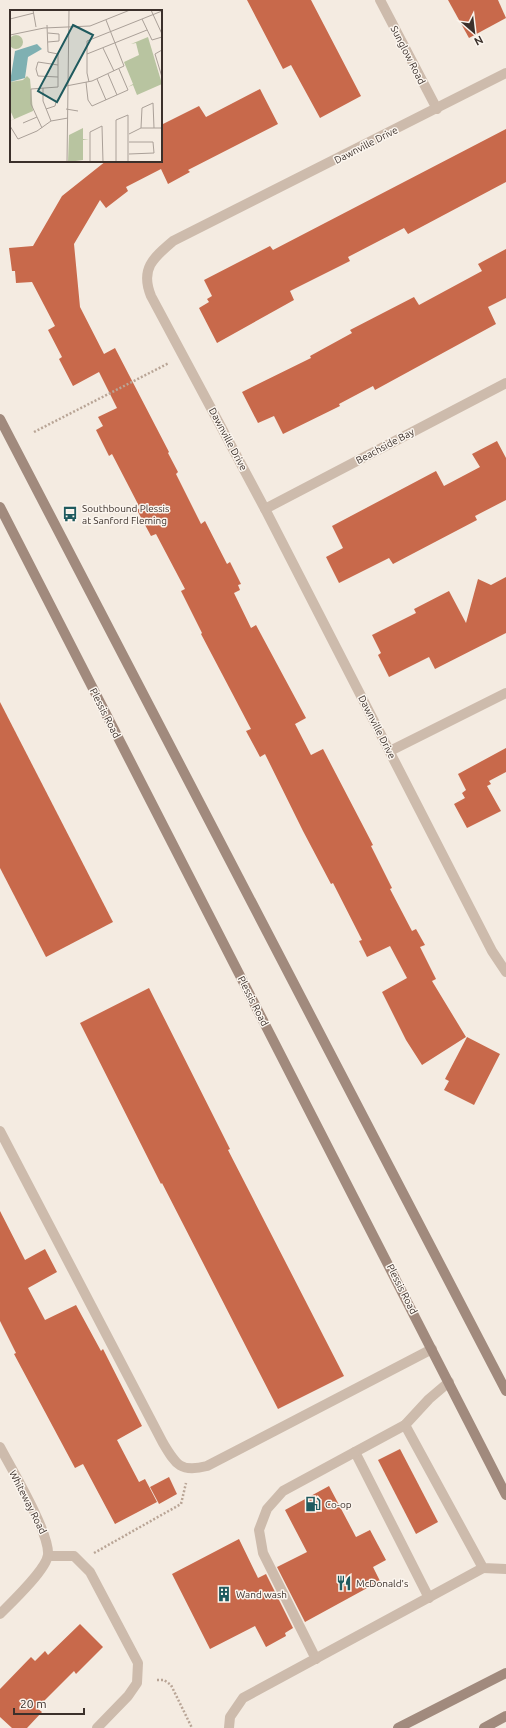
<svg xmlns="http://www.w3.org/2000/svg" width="506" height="1728" font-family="Ubuntu,sans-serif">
<rect width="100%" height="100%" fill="#f4ebe1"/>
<g fill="#c8694b">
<path d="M 247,0 L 311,0 L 361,96 L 320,118 L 291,65 L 283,69 Z"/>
<path d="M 448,0 L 498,0 L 506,18 L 469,38 Z"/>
<path d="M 260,89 L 278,124 L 188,170 L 190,172 L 168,184 L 161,169 L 126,187 L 128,191 L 106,208 L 100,200 L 74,244 L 80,307 L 104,354 L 115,348 L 169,452 L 168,453 L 178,472 L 176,474 L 201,524 L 205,521 L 227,564 L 230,562 L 241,584 L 238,585 L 240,590 L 234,593 L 251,628 L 256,625 L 306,718 L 295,724 L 311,755 L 323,749 L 373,845 L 371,846 L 392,888 L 390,889 L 412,931 L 416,929 L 425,945 L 420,947 L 436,979 L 432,981 L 466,1037 L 422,1065 L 406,1040 L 382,992 L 407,978 L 390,946 L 367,957 L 359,941 L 362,940 L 333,883 L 331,884 L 303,831 L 265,754 L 260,757 L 246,731 L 251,729 L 201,634 L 202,633 L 181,591 L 185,589 L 156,534 L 151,536 L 137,510 L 140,508 L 112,454 L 109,456 L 96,430 L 103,426 L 98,417 L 117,408 L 99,372 L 73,386 L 59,359 L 62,357 L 48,330 L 55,326 L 32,282 L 16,283 L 15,271 L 12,271 L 9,248 L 33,246 L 62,196 L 106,161 L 161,161 L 161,125 L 199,106 L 206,117 Z"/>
<path d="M 506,129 L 506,182 L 408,234 L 404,228 L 348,257 L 350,261 L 290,291 L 294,300 L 217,343 L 199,308 L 209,302 L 207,299 L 212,296 L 204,280 L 270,246 L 273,250 Z"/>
<path d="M 506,249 L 506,298 L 488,307 L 496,324 L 375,390 L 373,386 L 339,404 L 340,406 L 283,434 L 274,416 L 258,423 L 242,392 L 311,358 L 310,356 L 352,333 L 350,330 L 414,297 L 419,305 L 482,271 L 478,264 Z"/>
<path d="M 497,441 L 506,458 L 506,500 L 475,516 L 477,520 L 393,564 L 389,558 L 339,583 L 326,557 L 343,548 L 332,526 L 436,471 L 444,486 L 480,467 L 472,454 Z"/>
<path d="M 506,577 L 506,633 L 435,669 L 429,657 L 389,677 L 378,655 L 381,653 L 372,635 L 416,613 L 414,609 L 449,591 L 466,623 L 478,579 L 491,585 Z"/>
<path d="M 0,702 L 113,922 L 46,957 L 0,868 Z"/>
<path d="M 506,748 L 506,772 L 489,781 L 491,784 L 487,786 L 501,811 L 467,828 L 454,804 L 465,798 L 462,793 L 466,790 L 458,774 Z"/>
<path d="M 149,988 L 230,1149 L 228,1150 L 344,1376 L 278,1409 L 162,1183 L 161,1184 L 80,1023 Z"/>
<path d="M 467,1037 L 500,1054 L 474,1105 L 444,1090 L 449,1081 L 445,1079 Z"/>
<path d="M 0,1211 L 25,1260 L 45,1249 L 57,1272 L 28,1288 L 45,1320 L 76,1305 L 101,1351 L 103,1349 L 142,1426 L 117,1440 L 139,1482 L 145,1479 L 157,1502 L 115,1524 L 83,1464 L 75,1468 L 14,1354 L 16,1353 L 0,1321 Z"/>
<path d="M 400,1449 L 438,1522 L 416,1534 L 378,1460 Z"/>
<path d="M 169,1477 L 177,1494 L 159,1504 L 150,1487 Z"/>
<path d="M 329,1486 L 356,1537 L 370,1530 L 386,1560 L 373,1567 L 380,1581 L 305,1622 L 277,1567 L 307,1552 L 285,1510 Z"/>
<path d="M 239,1539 L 258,1578 L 266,1574 L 293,1628 L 285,1633 L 286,1636 L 266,1647 L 255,1626 L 210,1649 L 172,1574 Z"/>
<path d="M 80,1624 L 103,1647 L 76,1674 L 74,1671 L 37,1708 L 42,1712 L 27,1728 L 12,1728 L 0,1717 L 0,1689 L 31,1657 L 35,1661 L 45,1651 L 48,1655 Z"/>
</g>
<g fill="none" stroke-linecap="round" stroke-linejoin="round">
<g stroke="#b9a596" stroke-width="2.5" stroke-dasharray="2 2" stroke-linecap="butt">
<path d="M 34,432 L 169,363"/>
<path d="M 94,1553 L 181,1504 L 186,1483"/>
<path d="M 157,1680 L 164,1680 L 171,1685 L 192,1728"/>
</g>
<g stroke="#cdbbac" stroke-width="10">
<path d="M 0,1131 L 163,1443 C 176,1465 181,1473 207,1466 L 432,1349"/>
<path d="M 405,1425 L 483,1568 L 506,1569"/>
<path d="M 48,1556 L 74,1556 L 90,1572 L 138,1663 L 137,1683 L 128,1696 L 97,1728"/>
<path d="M 429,1598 L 355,1452 L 405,1425 L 429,1399 L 449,1382"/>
<path d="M 316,1659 L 263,1553 L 259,1530 L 267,1509 L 283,1491 L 355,1452"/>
<path d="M 229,1728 L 230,1717 L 243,1698 L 483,1568"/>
</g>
<g stroke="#cdbbac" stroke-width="10">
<path d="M 380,0 L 437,109"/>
<path d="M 506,73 L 173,241 C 153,258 140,269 151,296 L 265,509 L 492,951 L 506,972"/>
<path d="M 265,509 L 506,383"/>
<path d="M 390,751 L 506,693"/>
<path d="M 0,1447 C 12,1470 50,1533 48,1555 C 46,1570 11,1603 0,1614"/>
</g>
<g stroke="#a18a7d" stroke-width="10">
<path d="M 0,419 L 506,1391"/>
<path d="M 0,507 L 506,1495"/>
<path d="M 398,1728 L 506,1673"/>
<path d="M 484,1728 L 506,1716"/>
</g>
</g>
<defs>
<symbol id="bus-bare" viewBox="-9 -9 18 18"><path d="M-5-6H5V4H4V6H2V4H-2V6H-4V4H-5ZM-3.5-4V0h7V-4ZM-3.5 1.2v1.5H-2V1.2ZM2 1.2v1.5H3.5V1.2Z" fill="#1f5a5e" stroke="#fbf5ee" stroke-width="2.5" paint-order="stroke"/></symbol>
<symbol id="fuel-bare" viewBox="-9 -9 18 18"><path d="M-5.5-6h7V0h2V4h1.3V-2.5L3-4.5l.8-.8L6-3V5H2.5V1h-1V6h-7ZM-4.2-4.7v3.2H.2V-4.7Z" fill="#1f5a5e" stroke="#fbf5ee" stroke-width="2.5" paint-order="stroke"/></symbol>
<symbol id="restaurant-bare" viewBox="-9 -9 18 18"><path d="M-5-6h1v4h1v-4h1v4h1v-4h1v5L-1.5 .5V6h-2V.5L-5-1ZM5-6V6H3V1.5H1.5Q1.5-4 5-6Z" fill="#1f5a5e" stroke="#fbf5ee" stroke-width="2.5" paint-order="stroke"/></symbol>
<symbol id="building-bare" viewBox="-9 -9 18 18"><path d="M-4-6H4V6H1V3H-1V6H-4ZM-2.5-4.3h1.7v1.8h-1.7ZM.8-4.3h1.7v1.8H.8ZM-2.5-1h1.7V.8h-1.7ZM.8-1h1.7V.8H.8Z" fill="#1f5a5e" stroke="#fbf5ee" stroke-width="2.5" paint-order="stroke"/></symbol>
</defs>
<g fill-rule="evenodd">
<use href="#bus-bare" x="59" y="503" width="22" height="22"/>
<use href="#fuel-bare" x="302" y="1493" width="22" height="22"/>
<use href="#restaurant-bare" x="333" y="1572" width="22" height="22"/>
<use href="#building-bare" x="213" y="1583" width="22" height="22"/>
</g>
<g text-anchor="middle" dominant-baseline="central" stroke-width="3" stroke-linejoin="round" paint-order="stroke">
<g font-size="10" fill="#3b302b" stroke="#fbf5ee">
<text transform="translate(408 55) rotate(63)">Sunglow Road</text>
<text transform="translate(366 145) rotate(-27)">Dawnville Drive</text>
<text transform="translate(228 439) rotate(62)">Dawnville Drive</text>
<text transform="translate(385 446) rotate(-28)">Beachside Bay</text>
<text transform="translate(105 713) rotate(63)">Plessis Road</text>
<text transform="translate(377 727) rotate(63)">Dawnville Drive</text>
<text transform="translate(253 1001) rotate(63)">Plessis Road</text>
<text transform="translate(402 1289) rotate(63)">Plessis Road</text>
<text transform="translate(28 1502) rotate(63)">Whiteway Road</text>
</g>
<g font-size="10" fill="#3b302b" stroke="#fbf5ee" text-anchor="start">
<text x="82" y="508">Southbound Plessis<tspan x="82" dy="12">at Sanford Fleming</tspan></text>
<text x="325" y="1504">Co-op</text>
<text x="356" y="1583">McDonald's</text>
<text x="236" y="1594">Wand wash</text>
</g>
</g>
<g transform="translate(10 10)">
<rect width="152" height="152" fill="#f4ebe1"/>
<path d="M-1 32a7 7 0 1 1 14 0a7 7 0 1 1-14 0ZM 138,27 L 152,74 L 127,85 L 123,75 L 118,77 L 123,74 L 114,52 L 129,45 L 126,33 L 121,34 ZM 17,66 L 20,69 L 23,101 L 0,111 L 4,109 L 0,100 L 0,72 L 13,70 ZM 73,118 L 73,129 L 79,130 L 73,130 L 73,150 L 58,152 L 59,125 Z" fill="#b8c4a0"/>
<path d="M 27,34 L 32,39 L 18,47 L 15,68 L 0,72 L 5,41 Z" fill="#7fb0b2"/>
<path fill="none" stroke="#aaa098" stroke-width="1" d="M 23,0 L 26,17M 141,0 L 152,24M 0,9 L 24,3M 132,9 L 142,30 L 152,27M 0,25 L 34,18 L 80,16 L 120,0M 38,32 L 49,31 L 49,24 L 38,23M 93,38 L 104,61M 152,40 L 145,44 L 152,67M 77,44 L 137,20M 98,64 L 107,85M 48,67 L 28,66 L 26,59 L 28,52 L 48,55M 87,69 L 96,90M 76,72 L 78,90 L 82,96 L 118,80 L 109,59M 79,72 L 77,63 L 77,31 L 152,1M 56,76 L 82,71 L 114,56 L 96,10M 33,78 L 33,91 L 41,111M 36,99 L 45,96 L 46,92M 56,99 L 68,101M 13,113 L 27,107M 0,116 L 8,129 L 27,121 L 41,111 L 58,108M 32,118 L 21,94 L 21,79 L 48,77 L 48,44 L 38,42 L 37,15M 131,118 L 132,98 L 143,93 L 144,118M 119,124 L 131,118 L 152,118M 119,144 L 144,143 L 143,132 L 119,132M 57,152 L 59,0M 80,152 L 80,122 L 92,116 L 93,152M 106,152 L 106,110 L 118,105 L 118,152"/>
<path fill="#1f5a5e" fill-opacity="0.15" stroke="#1f5a5e" stroke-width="2" d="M 63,15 L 83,25 L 47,92 L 28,81 Z"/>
<rect width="152" height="152" fill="none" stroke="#3b302b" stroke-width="2"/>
</g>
<g transform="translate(474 32) rotate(152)" stroke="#fbf5ee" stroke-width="3" paint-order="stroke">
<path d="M0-3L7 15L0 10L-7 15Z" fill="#3b302b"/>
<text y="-6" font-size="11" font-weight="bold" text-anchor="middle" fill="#3b302b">N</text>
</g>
<path d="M14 1708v6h70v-6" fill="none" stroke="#3b302b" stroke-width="2"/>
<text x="20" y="1708" font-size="12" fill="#3b302b" stroke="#fbf5ee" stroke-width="3" paint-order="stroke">20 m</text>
</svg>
